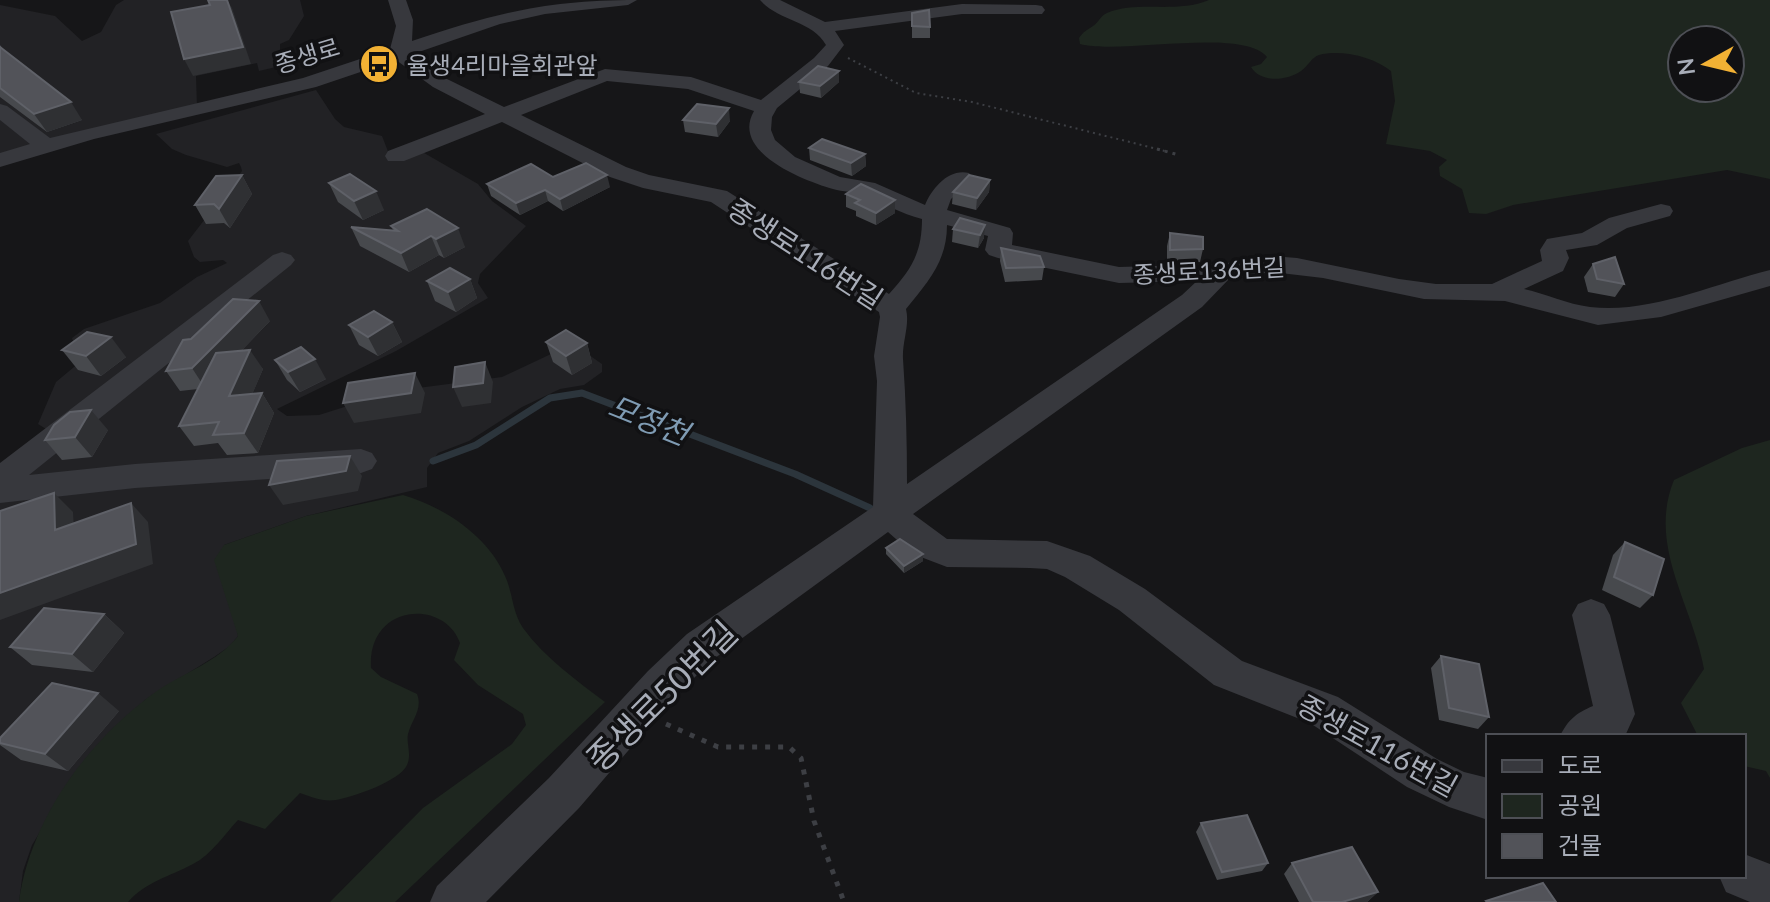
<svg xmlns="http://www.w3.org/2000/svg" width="1770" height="902" font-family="Lato,'Noto Sans KR',sans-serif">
<rect width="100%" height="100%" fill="#161618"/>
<g fill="#222225">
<path d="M 124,0 L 300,0 L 304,16 L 289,40 L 280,44 L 280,66 L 259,71 L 257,63 L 196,76 L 197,107 L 0,156 L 0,5 L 55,16 L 82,41 L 101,32 L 116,5 Z"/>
<path d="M 316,90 L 335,119 L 344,127 L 382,136 L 389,154 L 412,146 L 478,184 L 492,201 L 526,226 L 480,274 L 478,283 L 488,298 L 396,351 L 277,409 L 287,416 L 319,415 L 395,391 L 502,377 L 568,346 L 576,346 L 602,364 L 602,372 L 584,385 L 560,389 L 522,407 L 469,441 L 438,453 L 427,468 L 427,487 L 306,516 L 224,545 L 238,636 L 230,646 L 214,657 L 145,700 L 83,762 L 32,845 L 23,871 L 19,902 L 0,902 L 0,472 L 51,432 L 38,424 L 56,382 L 80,362 L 72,338 L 84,329 L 160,303 L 197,277 L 227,263 L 223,260 L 200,262 L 194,257 L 188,241 L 242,171 L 241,167 L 239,163 L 227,167 L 186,155 L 172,149 L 156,134 Z"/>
</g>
<g fill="#1e261f" fill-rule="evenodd">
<path d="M 1209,0 L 1770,0 L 1770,179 L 1727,170 L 1513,205 L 1486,214 L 1469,213 L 1462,189 L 1440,176 L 1439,167 L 1447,160 L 1430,151 L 1386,144 L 1395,101 L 1391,71 C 1374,57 1341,49 1319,55 C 1312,57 1308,66 1301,71 C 1287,81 1260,83 1251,67 L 1261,64 L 1267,57 C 1241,27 1122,55 1080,44 L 1079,38 C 1083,32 1087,30 1093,26 C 1099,22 1100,16 1107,13 C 1138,0 1176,14 1209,0 ZM 1682,40 L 1730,40 L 1730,88 L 1682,88 Z"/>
<path d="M 1770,440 L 1770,778 L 1766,771 L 1744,766 L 1744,736 L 1698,736 L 1681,703 L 1704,669 C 1693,605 1647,546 1674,480 L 1742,448 Z"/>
<path d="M 403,495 C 444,507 488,536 505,576 C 513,593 512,612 523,628 C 545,658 576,680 605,702 L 395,902 L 330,902 L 423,808 L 512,744 L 526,725 L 523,714 L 478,685 L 454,660 L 460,643 C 444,598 367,604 371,668 L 381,677 L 417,694 C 423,709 412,719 408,734 C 406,744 412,754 407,765 C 400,781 353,797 336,800 C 323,802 311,797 300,793 L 265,829 L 238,820 C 224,835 211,855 193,864 C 169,877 147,881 128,902 L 19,902 C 30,819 89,739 157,691 C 183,673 218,662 238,636 L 214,560 L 224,545 L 306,516 Z"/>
</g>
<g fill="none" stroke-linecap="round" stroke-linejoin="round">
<path stroke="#2c353c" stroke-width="7" d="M 433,461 L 476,445 L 550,398 L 582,393 L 795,474 L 870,508"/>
<path stroke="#3d3f44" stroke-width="2" stroke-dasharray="2 4" stroke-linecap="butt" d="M 848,58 L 916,93 L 972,102 L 1165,151"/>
<path stroke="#3d3f44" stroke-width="3" stroke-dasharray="3 5" stroke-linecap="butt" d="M 1157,149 L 1179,155"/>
<path stroke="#3d3f44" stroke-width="5" stroke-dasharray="5 8" stroke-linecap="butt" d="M 666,724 L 718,747 L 789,747 L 801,758 L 814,821 L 844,902"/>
<g fill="#37383d" fill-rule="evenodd">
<path d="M 388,0 L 406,0 L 413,20 L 412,41 C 496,13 547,0 637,0 L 628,5 L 545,14 L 500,24 L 413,54 L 447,79 L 504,107 L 605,69 L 691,77 L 761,100 L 814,58 L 826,45 C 812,20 778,21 760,0 L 780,0 L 825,22 L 962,4 L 1036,5 L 1042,6 L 1045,10 L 1042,14 L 962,14 L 835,31 L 844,45 L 828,66 L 777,108 L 772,117 L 771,130 L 775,140 L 795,157 L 840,177 L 875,183 L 925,205 C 932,188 949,168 969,173 L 973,178 L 951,199 L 947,210 L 1010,228 L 1013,233 L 1012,245 L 1119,267 L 1221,264 L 1272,256 L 1297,258 L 1399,279 L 1436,284 L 1492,284 L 1542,261 L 1540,250 L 1547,239 L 1582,233 L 1609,218 L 1661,204 L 1670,206 L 1673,211 L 1670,216 L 1627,228 L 1597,245 L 1566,250 L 1569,258 L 1563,271 L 1524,289 C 1546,294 1567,304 1590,307 C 1650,314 1713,284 1770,270 L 1770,286 L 1661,317 L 1598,325 L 1505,301 L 1424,299 L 1323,278 L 1272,272 L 1230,278 L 1202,307 L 913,514 L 947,539 L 1047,541 L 1090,556 L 1145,589 L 1242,661 L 1338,697 L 1437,759 L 1464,772 L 1488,778 L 1488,820 L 1449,807 L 1407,787 L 1310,723 L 1214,685 L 1119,610 L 1065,577 L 1047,569 L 1030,568 L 947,567 L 913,554 L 888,532 L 715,658 L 676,695 L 579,808 L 486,902 L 430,902 L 437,886 L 549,778 L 648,671 L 687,634 L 873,507 L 877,381 L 874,356 L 880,317 L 879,312 L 711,202 L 643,188 L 610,177 L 502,122 L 404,161 L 388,161 L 385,156 L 388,151 L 485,114 L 433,87 L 396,60 L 316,87 L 94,139 L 0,167 L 0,153 L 30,144 L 0,120 L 0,104 L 7,106 L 50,138 L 303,78 L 390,49 L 396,26 ZM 607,81 L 688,89 L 754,111 C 730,152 804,181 833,189 C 843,192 854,191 864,195 C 884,203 901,214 922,219 C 922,253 911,270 889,294 L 727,191 L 649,175 L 626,167 L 521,115 ZM 947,225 L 988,236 L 985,250 L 989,255 L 998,258 L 1119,283 L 1197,281 L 1182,295 L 907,484 C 907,442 906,401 903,359 C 902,342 910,325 906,309 C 928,282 947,261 947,225 Z"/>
<path d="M 282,252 L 291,255 L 295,260 L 291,265 L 29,475 L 135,464 L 361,449 L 372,453 L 377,461 L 372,469 L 361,473 L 135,488 L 0,503 L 0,463 L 273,255 Z"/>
<path d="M 1591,599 L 1604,604 L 1610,615 L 1635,714 L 1625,736 L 1560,736 C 1568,720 1576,713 1593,706 L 1572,615 L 1578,604 Z"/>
<path d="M 1744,854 L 1770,864 L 1770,902 L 1750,902 L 1726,892 L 1719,876 L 1744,876 Z"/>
</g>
</g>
<g fill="#47494d">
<path d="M 912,13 L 930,27 L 930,38 L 912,38 Z"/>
<path d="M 0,45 L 3,49 L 82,120 L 47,132 L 0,97 Z"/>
<path d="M 839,71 L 839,82 L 821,98 L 800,93 L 799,82 Z"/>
<path d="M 683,120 L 730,121 L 718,137 L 685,132 Z"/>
<path d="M 809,148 L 865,154 L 866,166 L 852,176 L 810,160 Z"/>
<path d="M 242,175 L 252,194 L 230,228 L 224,223 L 206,224 L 195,205 Z"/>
<path d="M 553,177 L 610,187 L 563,211 L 548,201 L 520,215 L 491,196 L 487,184 Z"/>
<path d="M 990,180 L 989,192 L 976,210 L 952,204 L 953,192 Z"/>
<path d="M 329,183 L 384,210 L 363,220 L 338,202 Z"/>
<path d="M 846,194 L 895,200 L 895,213 L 876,225 L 856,216 L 856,211 L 846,207 Z"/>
<path d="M 427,209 L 465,247 L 444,258 L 439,255 L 409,272 L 360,246 L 351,227 L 393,230 L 391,226 Z"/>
<path d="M 960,218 L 984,238 L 978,248 L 952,242 L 953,229 Z"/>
<path d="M 1170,233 L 1203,249 L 1200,262 L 1167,263 L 1167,246 Z"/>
<path d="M 1001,248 L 1044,267 L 1042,280 L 1005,282 L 1000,261 Z"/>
<path d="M 1593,264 L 1624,284 L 1615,297 L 1588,292 L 1584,277 Z"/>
<path d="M 470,279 L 477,298 L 456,312 L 435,301 L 427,281 Z"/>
<path d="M 270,321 L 242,350 L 263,369 L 252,394 L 262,393 L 274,413 L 258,453 L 227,455 L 218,443 L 194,446 L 179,426 L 198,389 L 180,391 L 166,371 L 191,339 Z"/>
<path d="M 392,322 L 402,342 L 378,356 L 359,345 L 349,325 Z"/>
<path d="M 546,342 L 587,343 L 592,363 L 572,375 L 553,362 Z"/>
<path d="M 62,350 L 126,357 L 101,376 L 78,370 Z"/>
<path d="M 275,360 L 326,379 L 300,392 L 287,380 Z"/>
<path d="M 108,430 L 92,457 L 62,460 L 45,440 Z"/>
<path d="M 1625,542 L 1653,595 L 1640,608 L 1602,590 L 1613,555 Z"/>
<path d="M 886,548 L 923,554 L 923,561 L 904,573 L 886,554 Z"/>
<path d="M 104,614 L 124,633 L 93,672 L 32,665 L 10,647 Z"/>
<path d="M 1441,656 L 1489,717 L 1478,729 L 1439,720 L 1431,668 Z"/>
<path d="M 119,711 L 68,771 L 21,760 L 0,745 L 0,738 Z"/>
<path d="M 1201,823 L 1268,863 L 1262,871 L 1217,880 L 1196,832 Z"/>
<path d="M 1292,863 L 1378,892 L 1367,902 L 1299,902 L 1284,874 Z"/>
</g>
<g fill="#2f3033">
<path d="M 227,0 L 232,8 L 251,64 L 193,76 L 184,59 Z"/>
<path d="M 839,71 L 839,82 L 821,98 L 820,86 Z"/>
<path d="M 71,102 L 82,120 L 47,132 L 34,114 Z"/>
<path d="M 729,108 L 730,121 L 718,137 L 716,124 Z"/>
<path d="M 865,154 L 866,166 L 852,176 L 851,163 Z"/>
<path d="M 242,175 L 252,194 L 230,228 L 219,209 Z"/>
<path d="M 607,175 L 610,187 L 563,211 L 560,199 Z"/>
<path d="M 990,180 L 989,192 L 976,210 L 977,198 Z"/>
<path d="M 545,190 L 548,201 L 520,215 L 516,203 Z"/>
<path d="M 376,191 L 384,210 L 363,220 L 354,201 Z"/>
<path d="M 895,200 L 895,213 L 876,225 L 876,213 Z"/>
<path d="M 985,225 L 984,238 L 978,248 L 980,235 Z"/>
<path d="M 458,228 L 465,247 L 444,258 L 436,239 Z"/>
<path d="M 431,236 L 439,255 L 409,272 L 401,253 Z"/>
<path d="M 470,279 L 477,298 L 456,312 L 448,292 Z"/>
<path d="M 259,301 L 270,321 L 205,388 L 192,368 Z"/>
<path d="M 392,322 L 402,342 L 378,356 L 368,337 Z"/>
<path d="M 111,337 L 126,357 L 101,376 L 86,356 Z"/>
<path d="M 587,343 L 592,363 L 572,375 L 566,356 Z"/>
<path d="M 250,350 L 263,369 L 243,416 L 229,396 Z"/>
<path d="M 315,359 L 326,379 L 300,392 L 288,372 Z"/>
<path d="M 485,362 L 493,382 L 491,403 L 462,407 L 453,387 Z"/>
<path d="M 415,373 L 425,393 L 421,413 L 354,423 L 343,403 Z"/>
<path d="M 262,393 L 274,413 L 258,453 L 244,433 Z"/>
<path d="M 91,410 L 108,430 L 92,457 L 75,437 Z"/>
<path d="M 350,456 L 362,476 L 358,491 L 283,505 L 269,485 Z"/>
<path d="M 54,493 L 73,512 L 75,549 L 55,530 Z"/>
<path d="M 131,503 L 148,522 L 153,564 L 0,620 L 0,593 Z"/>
<path d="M 923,554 L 923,561 L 904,573 L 904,566 Z"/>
<path d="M 104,614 L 124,633 L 93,672 L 72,654 Z"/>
<path d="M 98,693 L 119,711 L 68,771 L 45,754 Z"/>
<path d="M 1378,892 L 1367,902 L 1342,902 Z"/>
</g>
<g fill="#525359" stroke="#5f6168" stroke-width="2">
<path d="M 208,0 L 227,0 L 243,47 L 184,59 L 171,12 L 210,5 Z"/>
<path d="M 929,10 L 930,27 L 912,26 L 912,13 Z"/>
<path d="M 0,47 L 71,102 L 34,114 L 0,88 Z"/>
<path d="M 818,66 L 839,71 L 820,86 L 799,82 Z"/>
<path d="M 697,104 L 729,108 L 716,124 L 683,120 Z"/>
<path d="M 822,139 L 865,154 L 851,163 L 809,148 Z"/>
<path d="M 586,163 L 607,175 L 560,199 L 545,190 L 516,203 L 487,184 L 531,164 L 553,177 Z"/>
<path d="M 350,174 L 376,191 L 354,201 L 329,183 Z"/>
<path d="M 242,175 L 219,209 L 214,204 L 195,205 L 216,176 Z"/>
<path d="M 969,175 L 990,180 L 977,198 L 953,192 Z"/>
<path d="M 861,184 L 895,200 L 876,213 L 855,203 L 860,200 L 846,194 Z"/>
<path d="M 427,209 L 458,228 L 436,239 L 431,236 L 401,253 L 351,227 L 398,231 L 391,226 Z"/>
<path d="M 960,218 L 985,225 L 980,235 L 953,229 Z"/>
<path d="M 1170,233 L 1203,237 L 1203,249 L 1170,250 Z"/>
<path d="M 1001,248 L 1040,256 L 1044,267 L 1006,268 Z"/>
<path d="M 1615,257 L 1624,284 L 1597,279 L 1593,264 Z"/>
<path d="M 450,268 L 470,279 L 448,292 L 427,281 Z"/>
<path d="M 233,299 L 259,301 L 192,368 L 166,371 L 183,340 L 191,339 Z"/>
<path d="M 374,311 L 392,322 L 368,337 L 349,325 Z"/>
<path d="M 566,330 L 587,343 L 566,356 L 546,342 Z"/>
<path d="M 87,332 L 111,337 L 86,356 L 62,350 Z"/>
<path d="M 301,347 L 315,359 L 288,372 L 275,360 Z"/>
<path d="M 250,350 L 229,396 L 262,393 L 244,433 L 213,435 L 219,422 L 179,426 L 216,353 Z"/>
<path d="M 485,362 L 483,383 L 453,387 L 455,367 Z"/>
<path d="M 415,373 L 411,393 L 343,403 L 348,383 Z"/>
<path d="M 91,410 L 75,437 L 45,440 L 54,425 L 70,412 Z"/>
<path d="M 350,456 L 346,471 L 269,485 L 277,461 Z"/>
<path d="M 54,493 L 55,530 L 131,503 L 136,544 L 0,593 L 0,511 Z"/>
<path d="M 900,539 L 923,554 L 904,566 L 886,548 Z"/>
<path d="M 1625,542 L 1664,559 L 1653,595 L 1614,577 Z"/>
<path d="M 44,608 L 104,614 L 72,654 L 10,647 Z"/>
<path d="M 1441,656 L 1479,664 L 1489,717 L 1449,708 Z"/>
<path d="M 52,683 L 98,693 L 45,754 L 0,743 L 0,738 Z"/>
<path d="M 1247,815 L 1268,863 L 1222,872 L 1201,823 Z"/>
<path d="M 1352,847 L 1378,892 L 1342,902 L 1313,902 L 1292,863 Z"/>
<path d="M 1543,883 L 1556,902 L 1487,902 L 1486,901 Z"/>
</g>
<defs>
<symbol id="bus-disc" viewBox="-11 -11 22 22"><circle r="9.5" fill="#f2b134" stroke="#111113"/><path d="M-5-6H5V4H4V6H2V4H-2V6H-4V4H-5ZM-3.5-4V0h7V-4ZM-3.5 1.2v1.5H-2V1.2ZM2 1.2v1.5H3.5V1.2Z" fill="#111"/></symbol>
</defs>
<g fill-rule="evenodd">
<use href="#bus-disc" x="357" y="42" width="44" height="44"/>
</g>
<g text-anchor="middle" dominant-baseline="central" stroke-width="7" stroke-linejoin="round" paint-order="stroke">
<g font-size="24" fill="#a8adb8" stroke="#111113">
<text transform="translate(307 55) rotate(-17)">종생로</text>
<text transform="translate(1209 270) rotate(-3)">종생로136번길</text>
</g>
<g font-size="24" fill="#a8adb8" stroke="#111113" text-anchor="start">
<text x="407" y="64">율생4리마을회관앞</text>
</g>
<g font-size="28" fill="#a8adb8" stroke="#111113">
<text transform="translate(806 253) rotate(33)">종생로116번길</text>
<text transform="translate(1378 745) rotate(29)">종생로116번길</text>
</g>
<g font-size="30" font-style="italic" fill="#7f9bb3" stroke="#111113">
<text transform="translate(649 419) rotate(22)">모정천</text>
</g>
<g font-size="34" fill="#a8adb8" stroke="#111113">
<text transform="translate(661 695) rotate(-45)">종생로50번길</text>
</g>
</g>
<rect x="1486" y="734" width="260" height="144" fill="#111113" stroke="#4d4f55" stroke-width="2"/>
<rect x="1502" y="760" width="40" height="12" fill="#37383d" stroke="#4d4f55" stroke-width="2"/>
<text x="1558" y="774" font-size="24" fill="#a8adb8">도로</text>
<rect x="1502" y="794" width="40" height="24" fill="#1e261f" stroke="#4d4f55" stroke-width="2"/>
<text x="1558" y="814" font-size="24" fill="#a8adb8">공원</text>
<rect x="1502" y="834" width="40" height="24" fill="#525359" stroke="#4d4f55" stroke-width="2"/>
<text x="1558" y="854" font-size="24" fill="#a8adb8">건물</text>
<g transform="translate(1706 64) rotate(262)"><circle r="38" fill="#111113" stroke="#4d4f55" stroke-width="2"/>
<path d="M0-6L14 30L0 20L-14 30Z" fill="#f2b134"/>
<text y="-12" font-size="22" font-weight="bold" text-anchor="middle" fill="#a8adb8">N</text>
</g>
</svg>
